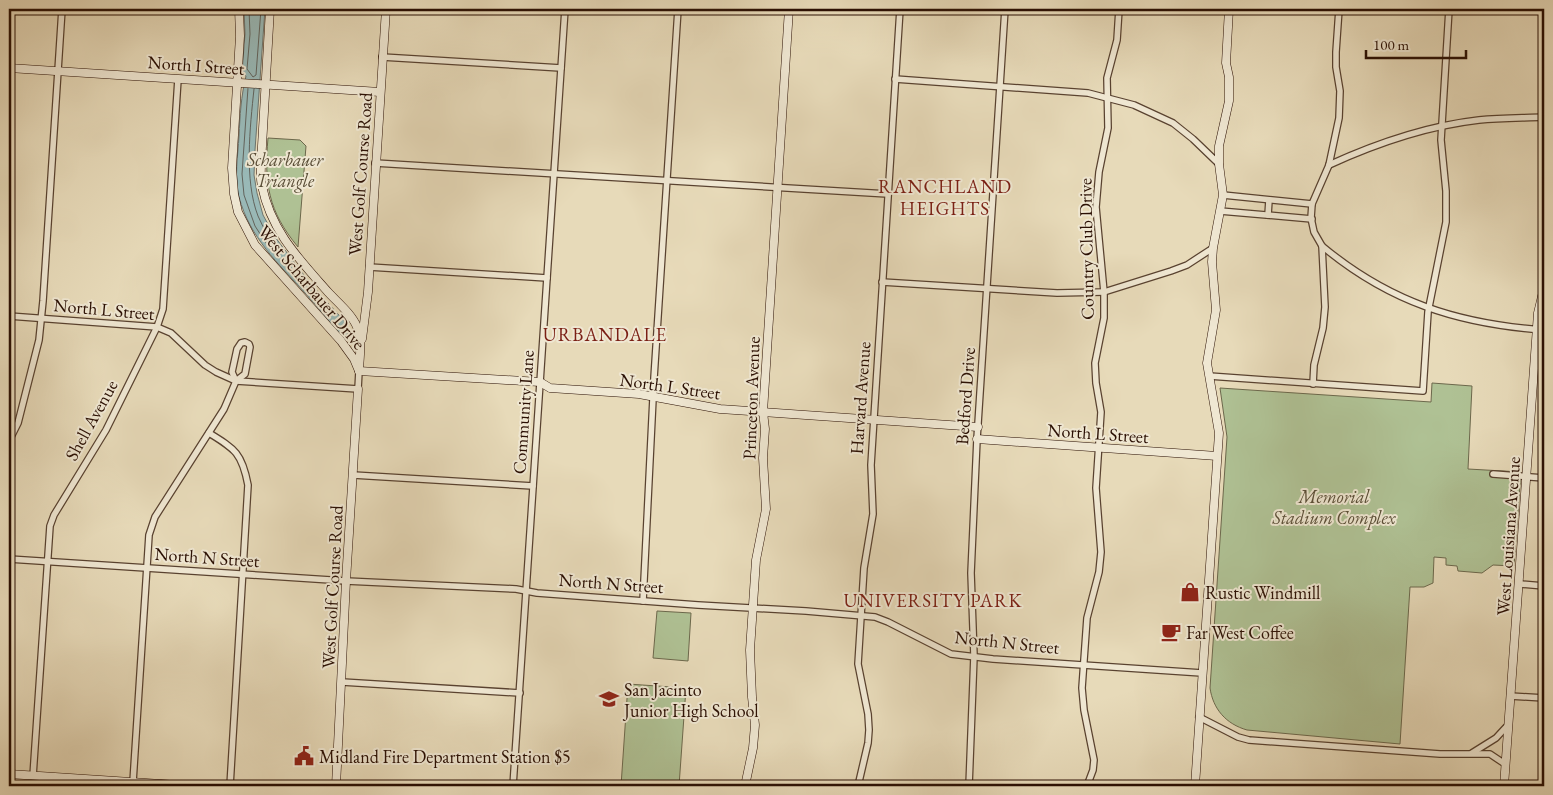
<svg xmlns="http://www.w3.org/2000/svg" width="1553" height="795" font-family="'EB Garamond',serif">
<rect width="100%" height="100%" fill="#e7dab9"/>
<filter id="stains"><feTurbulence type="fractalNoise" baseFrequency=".004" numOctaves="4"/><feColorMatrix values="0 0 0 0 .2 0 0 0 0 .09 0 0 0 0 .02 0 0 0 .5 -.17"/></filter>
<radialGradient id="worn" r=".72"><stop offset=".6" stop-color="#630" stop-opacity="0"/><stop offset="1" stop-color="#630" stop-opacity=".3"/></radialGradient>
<g fill="#afc194" stroke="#6c684c">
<path d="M 268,138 L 300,140 L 306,146 L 298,247 C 268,211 264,183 268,138 Z"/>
<path d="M 1432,383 L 1472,386 L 1468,469 L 1521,472 L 1514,566 L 1493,565 L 1482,573 L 1458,571 L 1457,566 L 1446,565 L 1446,558 L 1434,557 L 1433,583 L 1424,587 L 1410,587 L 1400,744 L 1247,730 C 1226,724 1213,709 1210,688 L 1227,437 L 1220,388 L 1431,402 Z"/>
<path d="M 657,611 L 691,613 L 688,661 L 653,658 Z"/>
<path d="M 628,684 L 686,688 L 679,786 L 621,786 Z"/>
</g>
<path fill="#99b9b7" stroke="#6d756f" d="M 244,9 L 265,9 L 255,150 L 254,175 L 257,193 L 263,215 L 275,237 L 310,283 L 346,323 L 348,338 L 344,340 C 331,325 319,308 305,293 C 278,263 250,238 239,197 C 234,177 238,156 239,136 C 240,116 241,96 246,76 L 242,73 L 245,34 Z"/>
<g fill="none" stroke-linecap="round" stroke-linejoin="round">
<g stroke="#62645d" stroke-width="1">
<path d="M 249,9 L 250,34 L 247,69 L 253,77 L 256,75 L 261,9"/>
<path d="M 248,88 L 242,174 L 244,195 L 255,226 L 266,243 L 276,253 L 278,250 C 271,240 263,228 258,216 C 244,180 250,127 254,89"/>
</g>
<defs>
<g id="street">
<path d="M 382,57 L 561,68"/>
<path d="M 895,79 L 1088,93 L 1134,105 L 1173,123 L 1193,139 L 1219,164"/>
<path d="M 375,163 L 888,194"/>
<path d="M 1329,165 C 1377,143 1426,126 1479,120 C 1501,118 1522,118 1544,117"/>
<path d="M 1223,195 L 1312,204"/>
<path d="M 1220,211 L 1312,219"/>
<path d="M 1268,215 L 1269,200"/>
<path d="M 1322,246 C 1389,302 1458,324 1544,330"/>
<path d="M 369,267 L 547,278"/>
<path d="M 882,282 L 1057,293 L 1104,292 L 1171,271 L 1187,265 L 1213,248"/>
<path d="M 9,316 L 157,327 L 171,333 L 205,365 L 216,372 L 236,381 L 358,389 L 359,371"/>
<path d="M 245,342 L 249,344 L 250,347 L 245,374 L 236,381 L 232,372 L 237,349 L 241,343 Z"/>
<path d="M 1209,376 L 1423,391 L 1428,312 L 1446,222 L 1446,191 L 1441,140 L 1449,9"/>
<path d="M 1313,384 L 1314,365 L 1323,328 L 1325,307 L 1322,246 L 1314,232 L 1311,218 L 1312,204 L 1329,165 L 1339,118 L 1340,91 L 1336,67 L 1336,52 L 1339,9"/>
<path d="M 209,433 C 235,449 242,453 248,485 L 230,786"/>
<path d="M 9,441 L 18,423 L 39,340 L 43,301 L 62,9"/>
<path d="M 1493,474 L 1544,478"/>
<path d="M 353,475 L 533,486"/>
<path d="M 9,559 L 346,581 L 516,589 L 537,593 L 698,605 L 806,611 L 875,617 L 888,622 L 951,654 L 993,659 L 1202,673"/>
<path d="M 1520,584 L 1544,586"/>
<path d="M 643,601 L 654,378 L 678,9"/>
<path d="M 342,682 L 520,693"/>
<path d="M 1510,696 L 1544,698"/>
<path d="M 1199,717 L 1238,737 L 1249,740 L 1440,754 L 1490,754 L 1505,764"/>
<path d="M 1472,753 L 1496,738 L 1508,725"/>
<path d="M 33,776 L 50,526 L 54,515 L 106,430 L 157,327 L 163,309 L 178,79"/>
<path d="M 133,782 L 149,535 L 155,517 L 224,409 L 236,381"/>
<path d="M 513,786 L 565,9"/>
<path d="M 858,786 L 868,743 L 869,730 L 868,714 L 858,664 L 864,568 L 873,514 L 871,465 L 900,9"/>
<path d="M 969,786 L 974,656 L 971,573 L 977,439 L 1005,9"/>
<path d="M 1087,786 L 1093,770 L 1094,760 L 1084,710 L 1082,688 L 1087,618 L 1099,572 L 1101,552 L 1096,488 L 1101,412 L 1096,383 L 1095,363 L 1104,318 L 1104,292 L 1096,207 L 1099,172 L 1108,128 L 1107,78 L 1117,40 L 1119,9"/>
</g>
<g id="secondary">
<path d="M 239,9 L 240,36 L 232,168 L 234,194 L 238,212 L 255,245 L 341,341 L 354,359 L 359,371"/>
<path d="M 270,9 L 261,163 C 261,171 260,178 262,186 C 271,231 299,259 328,292 C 337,302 352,314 357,327 C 362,340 360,355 359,369"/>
<path d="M 9,68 L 380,92"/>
<path d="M 362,339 L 368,292 L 386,9"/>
<path d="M 359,371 L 540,382 L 550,388 L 639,394 L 720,409 L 978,427"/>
<path d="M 977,439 L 1217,456"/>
<path d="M 9,774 L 192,786"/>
<path d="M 336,786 L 346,581 L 358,389"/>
<path d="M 745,786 L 753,748 L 755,725 L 752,697 L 750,650 L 756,560 L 766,509 L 763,458 L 765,429 L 763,412 L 789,9"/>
<path d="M 1195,786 L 1219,433 L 1207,363 L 1216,310 L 1212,262 L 1213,248 L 1223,195 L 1219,164 L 1219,146 L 1229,101 L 1229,77 L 1226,63 L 1229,9"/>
<path d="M 1504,786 L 1538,313 L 1544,288"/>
</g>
</defs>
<use href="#street" stroke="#594230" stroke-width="8"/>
<use href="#secondary" stroke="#2a0f03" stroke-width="9"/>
<use href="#street" stroke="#efe7d2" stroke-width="5.5"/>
<use href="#secondary" stroke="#efe7d2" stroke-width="8"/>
</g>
<defs>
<symbol id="shop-bare" viewBox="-9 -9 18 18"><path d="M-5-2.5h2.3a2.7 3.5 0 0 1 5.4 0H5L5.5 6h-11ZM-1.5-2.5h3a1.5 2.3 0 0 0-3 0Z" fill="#8f2418" stroke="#efe7d2" stroke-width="2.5" paint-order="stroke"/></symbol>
<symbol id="cafe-bare" viewBox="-9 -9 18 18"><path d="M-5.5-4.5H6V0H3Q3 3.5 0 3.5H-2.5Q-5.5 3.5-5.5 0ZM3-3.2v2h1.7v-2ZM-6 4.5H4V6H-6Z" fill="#8f2418" stroke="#efe7d2" stroke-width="2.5" paint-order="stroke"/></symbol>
<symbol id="school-bare" viewBox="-9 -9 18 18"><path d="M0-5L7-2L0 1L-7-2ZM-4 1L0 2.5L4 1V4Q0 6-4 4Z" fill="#8f2418" stroke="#efe7d2" stroke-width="2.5" paint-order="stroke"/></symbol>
<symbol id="civic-bare" viewBox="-9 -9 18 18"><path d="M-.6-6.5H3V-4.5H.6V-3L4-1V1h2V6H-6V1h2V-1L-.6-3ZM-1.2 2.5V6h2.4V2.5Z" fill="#8f2418" stroke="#efe7d2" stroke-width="2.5" paint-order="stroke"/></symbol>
</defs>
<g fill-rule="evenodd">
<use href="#shop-bare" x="1176" y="578" width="28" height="28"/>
<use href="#cafe-bare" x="1157" y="618" width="28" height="28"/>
<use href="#school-bare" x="595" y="685" width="28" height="28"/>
<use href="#civic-bare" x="290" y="742" width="28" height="28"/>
</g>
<g text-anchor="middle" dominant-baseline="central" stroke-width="4" stroke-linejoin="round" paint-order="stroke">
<g font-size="18" fill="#2a0f03" stroke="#efe7d2">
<text transform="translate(196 65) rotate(4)">North I Street</text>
<text transform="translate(360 174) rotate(-86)">West Golf Course Road</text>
<text transform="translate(1086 249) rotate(-91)">Country Club Drive</text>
<text transform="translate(312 287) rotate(50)">West Scharbauer Drive</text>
<text transform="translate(104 309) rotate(5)">North L Street</text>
<text transform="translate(670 386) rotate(8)">North L Street</text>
<text transform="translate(965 396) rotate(-86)">Bedford Drive</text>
<text transform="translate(751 398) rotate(-88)">Princeton Avenue</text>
<text transform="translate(860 398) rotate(-86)">Harvard Avenue</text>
<text transform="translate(523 412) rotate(-86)">Community Lane</text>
<text transform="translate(91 420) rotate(-61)">Shell Avenue</text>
<text transform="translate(1098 433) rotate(4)">North L Street</text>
<text transform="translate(1508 536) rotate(-86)">West Louisiana Avenue</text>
<text transform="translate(207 557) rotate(4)">North N Street</text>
<text transform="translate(611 583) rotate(4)">North N Street</text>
<text transform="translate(332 587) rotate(-87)">West Golf Course Road</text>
<text transform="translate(1007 642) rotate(6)">North N Street</text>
</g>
<g font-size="18" font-style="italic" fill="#594d36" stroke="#efe7d2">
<text x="285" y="159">Scharbauer<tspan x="285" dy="21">Triangle</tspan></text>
<text x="1334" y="496">Memorial<tspan x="1334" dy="21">Stadium Complex</tspan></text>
</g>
<g font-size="18" fill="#2a0f03" stroke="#efe7d2" text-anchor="start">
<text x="1205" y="592">Rustic Windmill</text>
<text x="1186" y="632">Far West Coffee</text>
<text x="624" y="689">San Jacinto<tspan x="624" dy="21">Junior High School</tspan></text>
<text x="319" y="756">Midland Fire Department Station $5</text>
</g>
<g font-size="19" letter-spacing="1" fill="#7a1f14" stroke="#efe7d2">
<text x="945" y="186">RANCHLAND<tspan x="945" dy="22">HEIGHTS</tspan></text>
<text x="605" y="334">URBANDALE</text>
<text x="933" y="600">UNIVERSITY PARK</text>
</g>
</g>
<rect width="1553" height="795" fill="none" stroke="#e7dab9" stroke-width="30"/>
<rect x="10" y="10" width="1533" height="775" fill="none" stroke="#2a0f03" stroke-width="2.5"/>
<rect x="15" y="15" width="1523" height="765" fill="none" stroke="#2a0f03"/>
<path d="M1366 50v8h100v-8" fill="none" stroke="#2a0f03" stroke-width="2.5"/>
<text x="1373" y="50" font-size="15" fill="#2a0f03" stroke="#efe7d2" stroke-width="4" paint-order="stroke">100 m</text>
<rect width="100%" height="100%" filter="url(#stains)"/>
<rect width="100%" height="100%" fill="url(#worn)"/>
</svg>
